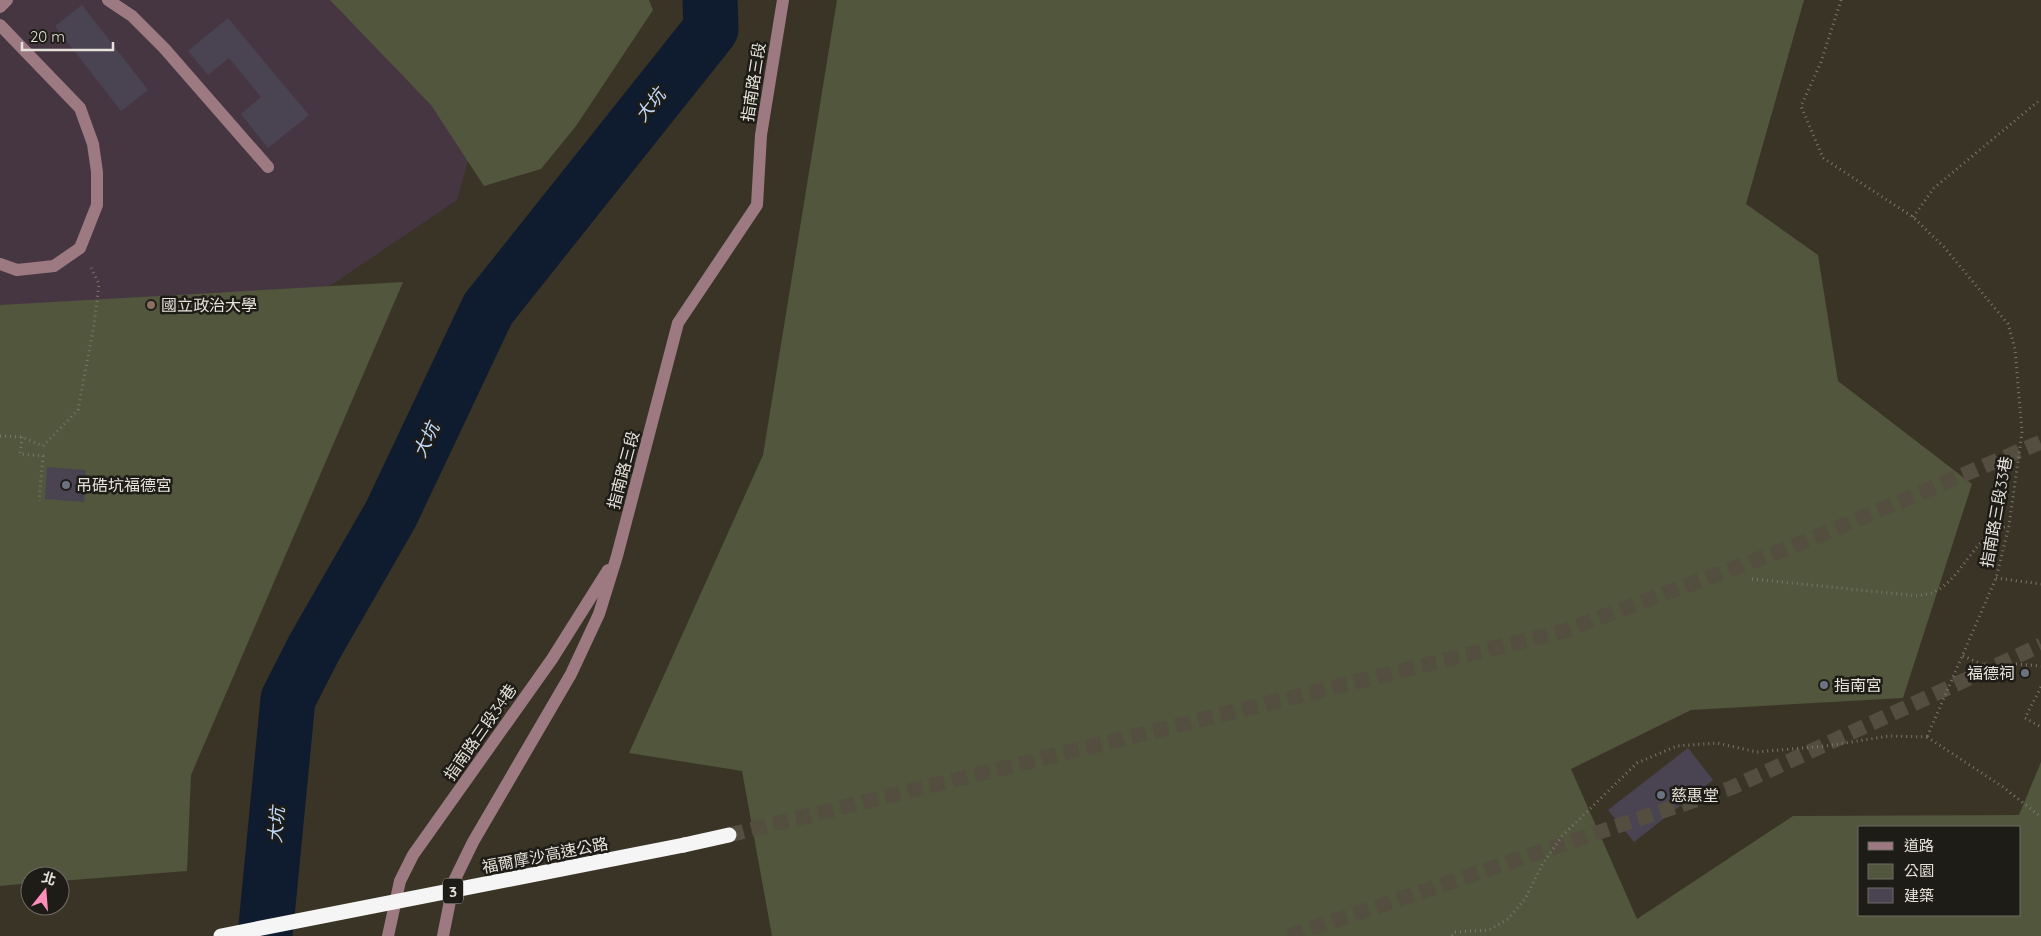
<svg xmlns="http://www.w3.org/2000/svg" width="2041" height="936" font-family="Quicksand,'Noto Sans TC',sans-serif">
<rect width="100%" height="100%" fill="#3a3426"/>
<path fill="#463642" d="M 0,0 L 372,0 L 477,129 L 457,200 L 89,449 L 0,409 Z"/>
<g fill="#51563d" fill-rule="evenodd">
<path d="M 330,0 L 649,0 L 653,10 L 576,126 L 541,169 L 484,186 L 431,105 Z"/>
<path d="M 837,0 L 1804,0 L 1746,204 L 1818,255 L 1838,381 L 1972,484 L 1903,698 L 1691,710 L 1571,769 L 1637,919 L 1793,816 L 2019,815 L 2041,762 L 2041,936 L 772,936 L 742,771 L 629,753 L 763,455 ZM 2020,827 L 2020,915 L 1860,915 L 1860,827 Z"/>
<path d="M 403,282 L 191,775 L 187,871 L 60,881 L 60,876 L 30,876 L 30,883 L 0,886 L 0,305 Z"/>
</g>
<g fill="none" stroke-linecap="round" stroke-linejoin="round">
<path stroke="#0f1b2e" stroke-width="55" d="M 265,936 L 288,699 L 314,648 L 391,514 L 488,309 L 711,29 L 710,0"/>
</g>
<g fill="#4a4452">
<path d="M 82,5 L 148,90 L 121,111 L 55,26 Z"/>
<path d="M 228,18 L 309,115 L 268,148 L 241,114 L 261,97 L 229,58 L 208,75 L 188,51 Z"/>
<path d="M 47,467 L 86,470 L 84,502 L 45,499 Z"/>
<path d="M 1688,748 L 1713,780 L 1634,842 L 1608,810 Z"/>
</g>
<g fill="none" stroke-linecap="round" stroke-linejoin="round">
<g stroke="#544e41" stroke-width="15" stroke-dasharray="15 8" stroke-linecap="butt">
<path d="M 729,835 L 1564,631 L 1799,544 L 2041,442"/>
<path d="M 1289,936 L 1731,788 L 2041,645"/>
</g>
<g stroke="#7c766b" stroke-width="3" stroke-dasharray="1 4" stroke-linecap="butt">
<path d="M 1841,0 L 1821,62 L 1801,106 L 1823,158 L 1913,217 L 1944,247 L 2008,324 L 2015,349 L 2022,432 L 2009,526 L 1996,578 L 1927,737"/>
<path d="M 1913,217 L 1934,188 L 2041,99"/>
<path d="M 0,436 L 22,437 L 43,446 L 78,410 L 94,325 L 99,284 L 91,268"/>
<path d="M 22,437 L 20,454 L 43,456 L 39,501"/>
<path d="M 1996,578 L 2041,584"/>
<path d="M 1752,579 L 1919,596 C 1924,594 1930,594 1934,592 C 1965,577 1975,531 2009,526"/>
<path d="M 1963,656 L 2010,676 L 2015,664 L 2041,666"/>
<path d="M 2041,687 L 2025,718 L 2041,727"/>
<path d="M 1927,737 L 2003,787 L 2041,817"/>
<path d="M 1452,936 L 1455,932 L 1489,930 L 1508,919 L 1525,899 L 1542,865 L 1562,836 L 1637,763 L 1677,746 L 1717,743 L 1757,752 L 1826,746 L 1889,736 L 1927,737"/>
</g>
<g stroke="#9d7a82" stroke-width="12">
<path d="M 108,0 L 132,16 L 164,48 L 268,167"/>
<path d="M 0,7 L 7,0"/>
<path d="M 0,25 L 80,108 L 93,144 L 97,172 L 97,205 L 80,248 L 54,266 L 17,270 L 0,264"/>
<path d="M 388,936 L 400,881 L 413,855 L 552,659 L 608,570"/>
<path d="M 443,936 L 454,881 L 473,842 L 571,674 L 599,614 L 617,556 L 678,323 L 757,205 L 761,135 L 783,0"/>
</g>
<path stroke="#f5f5f5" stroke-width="15" d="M 684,845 L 729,835"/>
<path stroke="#f5f5f5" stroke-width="15" d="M 221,936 L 684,845"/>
</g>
<circle fill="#8d6e63" stroke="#1e1c16" stroke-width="2" cx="151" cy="305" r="5"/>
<g fill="#6b7280" stroke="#1e1c16" stroke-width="2">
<circle cx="66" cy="485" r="5"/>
<circle cx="2025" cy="673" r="5"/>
<circle cx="1824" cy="685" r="5"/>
<circle cx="1661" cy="795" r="5"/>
</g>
<g text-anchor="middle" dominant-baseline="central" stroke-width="5" stroke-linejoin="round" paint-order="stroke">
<rect fill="#1e1c16" stroke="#aaa79f" stroke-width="1" x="443" y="878.5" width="20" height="25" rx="4"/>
<g font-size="15" font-weight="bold" fill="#e6e2da">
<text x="453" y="891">3</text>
</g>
<g font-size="16" fill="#e6e2da" stroke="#1e1c16">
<text transform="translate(753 82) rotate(-81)">指南路三段</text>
<text transform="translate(623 470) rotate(-75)">指南路三段</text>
<text transform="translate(1996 512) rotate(-80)">指南路三段33巷</text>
<text transform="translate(480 732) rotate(-55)">指南路三段34巷</text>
<text transform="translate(545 855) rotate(-11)">福爾摩沙高速公路</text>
</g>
<g font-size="16" fill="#e6e2da" stroke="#1e1c16" text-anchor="start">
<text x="161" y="305">國立政治大學</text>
<text x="76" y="485">吊硞坑福德宮</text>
<text x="2015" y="673" text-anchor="end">福德祠</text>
<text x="1834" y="685">指南宮</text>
<text x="1671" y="795">慈惠堂</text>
</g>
<g font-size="18" font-style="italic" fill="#c0d8fc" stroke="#1e1c16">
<text transform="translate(650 105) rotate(-51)">大坑</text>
<text transform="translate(426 440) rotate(-65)">大坑</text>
<text transform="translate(276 825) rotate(-85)">大坑</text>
</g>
</g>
<rect x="1858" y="826" width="162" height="90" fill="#1e1c16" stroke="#6e6b64"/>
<rect x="1868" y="842" width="25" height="8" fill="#9d7a82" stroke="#6e6b64"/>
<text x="1904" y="851" font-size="15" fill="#e6e2da">道路</text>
<rect x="1868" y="864" width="25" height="15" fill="#51563d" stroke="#6e6b64"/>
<text x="1904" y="876" font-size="15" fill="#e6e2da">公園</text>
<rect x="1868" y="888" width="25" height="15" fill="#4a4452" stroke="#6e6b64"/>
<text x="1904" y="901" font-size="15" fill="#e6e2da">建築</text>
<g transform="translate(45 891) rotate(17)"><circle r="24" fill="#1e1c16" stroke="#6e6b64"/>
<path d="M0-4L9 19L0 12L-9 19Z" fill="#ff8eba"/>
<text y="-8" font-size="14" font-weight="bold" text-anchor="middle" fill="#e6e2da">北</text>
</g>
<path d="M22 42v8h91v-8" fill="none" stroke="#e6e2da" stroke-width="2.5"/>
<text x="30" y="42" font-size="15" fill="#e6e2da" stroke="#1e1c16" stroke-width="4" paint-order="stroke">20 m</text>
</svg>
